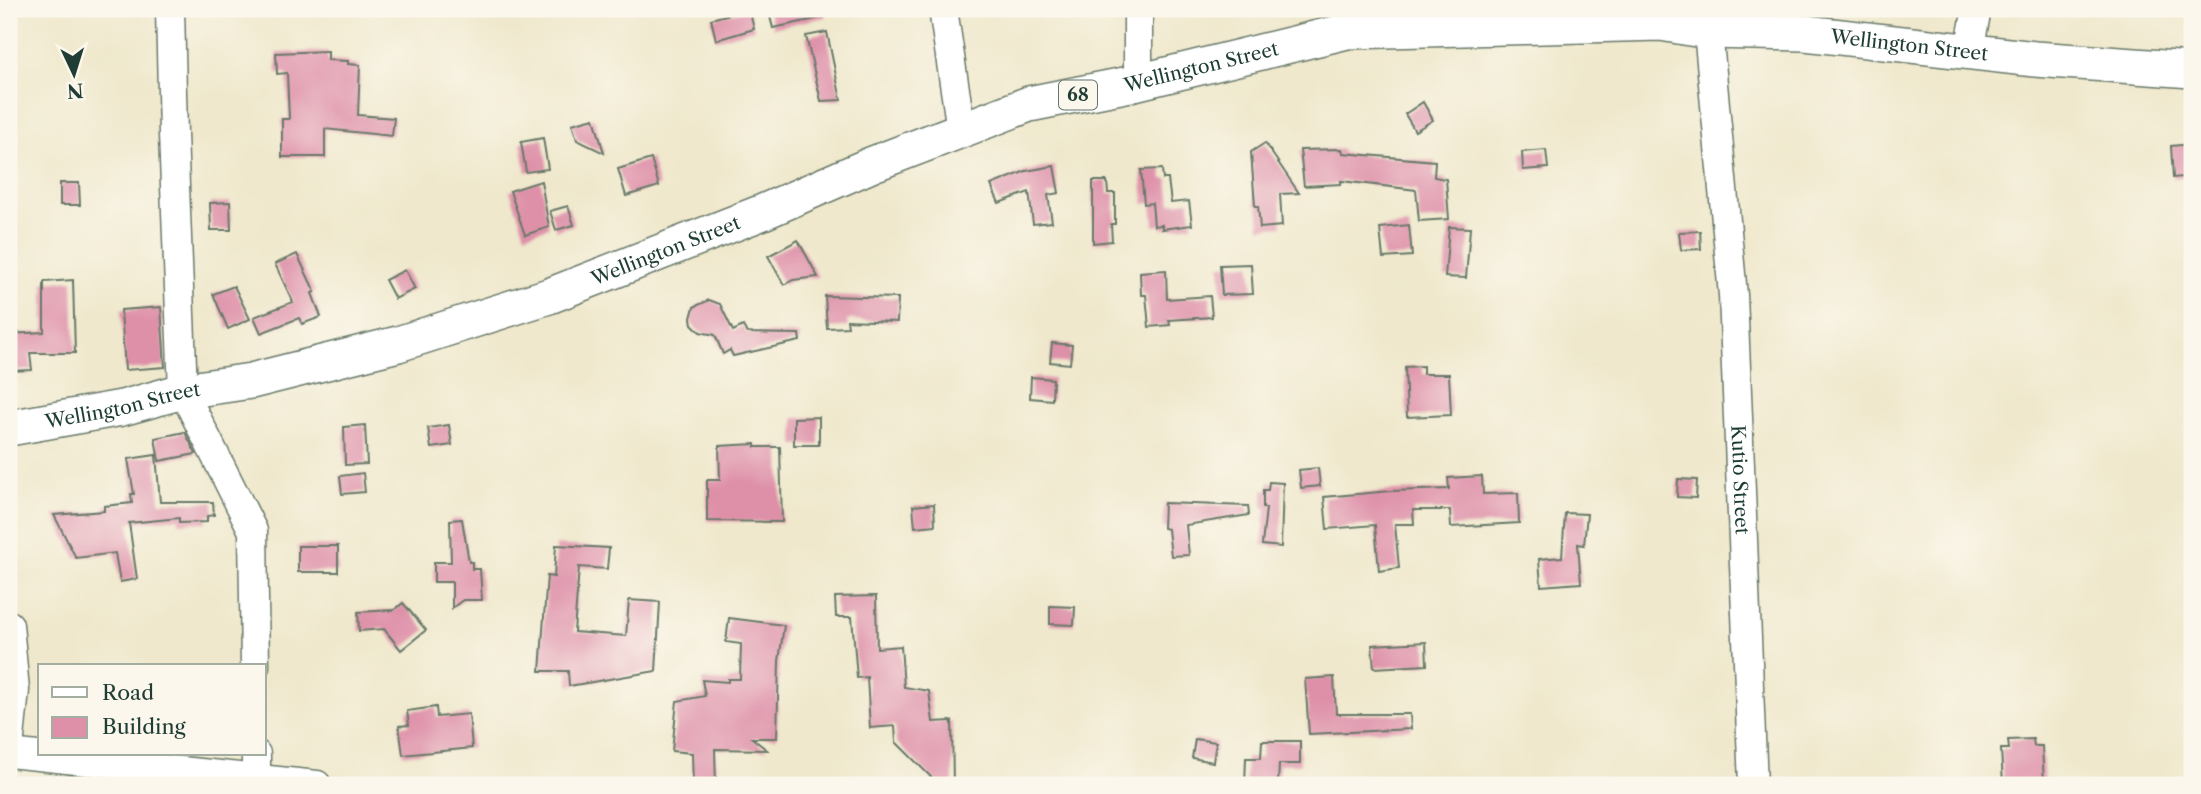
<svg xmlns="http://www.w3.org/2000/svg" width="2201" height="794" font-family="'Libre Caslon Text',serif">
<rect width="100%" height="100%" fill="#fbf7ec"/>
<filter id="ink" filterUnits="userSpaceOnUse"><feTurbulence type="fractalNoise" baseFrequency=".0143" numOctaves="2"/><feDisplacementMap in="SourceGraphic" scale="14" xChannelSelector="R" yChannelSelector="G"/><feConvolveMatrix kernelMatrix="1 2 1 2 8 2 1 2 1" color-interpolation-filters="sRGB"/></filter>
<filter id="wash" filterUnits="userSpaceOnUse"><feTurbulence type="fractalNoise" baseFrequency=".00686" numOctaves="4" result="noise"/><feDisplacementMap in="SourceGraphic" scale="28" xChannelSelector="R" yChannelSelector="G"/><feGaussianBlur stdDeviation="1.57" result="paint"/><feColorMatrix in="noise" values="0 0 0 0 0 0 0 0 0 0 0 0 0 0 0 0 0 1.4 0 .05"/><feComposite in="paint" operator="in"/></filter>
<g filter="url(#wash)">
<rect width="100%" height="100%" fill="#efe8cc"/>
<g id="blocks">
<g fill="#de90a9">
<path d="M 749,9 L 754,29 L 716,40 L 711,19 Z"/>
<path d="M 768,9 L 824,9 L 825,17 L 773,28 Z"/>
<path d="M 827,32 L 841,100 L 821,101 L 806,36 Z"/>
<path d="M 328,51 L 328,60 L 348,61 L 348,64 L 360,65 L 358,115 L 394,118 L 392,136 L 325,129 L 325,157 L 282,157 L 282,119 L 289,119 L 287,73 L 277,74 L 276,53 Z"/>
<path d="M 1423,102 L 1433,120 L 1415,131 L 1405,114 Z"/>
<path d="M 594,118 L 604,153 L 577,140 L 572,124 Z"/>
<path d="M 543,138 L 548,169 L 526,172 L 521,142 Z"/>
<path d="M 1265,143 L 1299,193 L 1280,194 L 1282,226 L 1260,228 L 1258,206 L 1255,206 L 1251,152 Z"/>
<path d="M 2192,144 L 2192,176 L 2173,178 L 2171,146 Z"/>
<path d="M 1342,149 L 1343,153 L 1435,161 L 1434,177 L 1446,179 L 1449,219 L 1419,221 L 1416,190 L 1341,181 L 1341,184 L 1304,186 L 1300,150 Z"/>
<path d="M 1546,150 L 1548,168 L 1523,170 L 1522,152 Z"/>
<path d="M 651,159 L 659,186 L 626,196 L 618,169 Z"/>
<path d="M 1054,166 L 1059,193 L 1048,195 L 1052,222 L 1033,224 L 1029,192 L 999,203 L 991,185 L 1026,171 Z"/>
<path d="M 1162,169 L 1163,179 L 1168,179 L 1171,203 L 1189,201 L 1192,225 L 1162,229 L 1162,225 L 1154,226 L 1152,203 L 1144,204 L 1141,170 Z"/>
<path d="M 541,181 L 549,227 L 525,235 L 510,191 Z"/>
<path d="M 1093,181 L 1107,181 L 1108,193 L 1115,193 L 1115,224 L 1111,224 L 1112,241 L 1093,243 Z"/>
<path d="M 60,183 L 79,183 L 80,205 L 60,205 Z"/>
<path d="M 230,202 L 231,230 L 211,230 L 210,203 Z"/>
<path d="M 568,206 L 574,225 L 556,230 L 550,211 Z"/>
<path d="M 1409,225 L 1412,256 L 1383,258 L 1380,228 Z"/>
<path d="M 1449,227 L 1470,228 L 1466,278 L 1445,277 Z"/>
<path d="M 1700,231 L 1701,249 L 1681,250 L 1679,232 Z"/>
<path d="M 798,240 L 818,277 L 793,280 L 784,285 L 768,256 Z"/>
<path d="M 297,254 L 315,292 L 312,293 L 321,317 L 302,324 L 299,318 L 261,333 L 254,317 L 293,302 L 275,264 Z"/>
<path d="M 1251,264 L 1253,294 L 1222,295 L 1220,265 Z"/>
<path d="M 405,270 L 415,289 L 395,299 L 385,280 Z"/>
<path d="M 1166,270 L 1167,299 L 1210,296 L 1212,317 L 1169,320 L 1170,325 L 1149,327 L 1146,295 L 1141,295 L 1140,272 Z"/>
<path d="M 73,280 L 75,353 L 30,353 L 32,370 L 9,371 L 9,334 L 44,332 L 44,282 Z"/>
<path d="M 234,286 L 250,319 L 228,329 L 213,294 Z"/>
<path d="M 825,296 L 898,298 L 897,322 L 847,320 L 848,327 L 827,328 Z"/>
<path d="M 709,300 L 720,304 L 733,331 L 743,326 L 747,333 L 799,334 L 800,341 L 733,356 L 730,350 L 723,354 L 715,335 L 700,332 L 692,324 L 691,318 L 694,307 Z"/>
<path d="M 161,307 L 165,367 L 125,370 L 121,310 Z"/>
<path d="M 1052,343 L 1072,345 L 1070,364 L 1050,362 Z"/>
<path d="M 1423,366 L 1423,374 L 1449,374 L 1451,415 L 1407,417 L 1405,367 Z"/>
<path d="M 1031,377 L 1053,379 L 1052,400 L 1030,398 Z"/>
<path d="M 819,417 L 819,445 L 794,445 L 794,418 Z"/>
<path d="M 365,425 L 367,464 L 345,465 L 344,427 Z"/>
<path d="M 449,425 L 452,445 L 431,448 L 428,428 Z"/>
<path d="M 185,432 L 196,454 L 159,461 L 155,438 Z"/>
<path d="M 755,444 L 755,447 L 780,447 L 782,522 L 707,521 L 707,480 L 720,480 L 719,446 Z"/>
<path d="M 156,455 L 160,502 L 213,502 L 214,515 L 207,516 L 207,522 L 179,523 L 179,518 L 129,523 L 137,579 L 120,582 L 115,553 L 76,558 L 54,515 L 104,511 L 104,506 L 132,503 L 131,494 L 134,494 L 128,459 Z"/>
<path d="M 1318,468 L 1320,486 L 1301,488 L 1299,470 Z"/>
<path d="M 363,473 L 365,492 L 342,494 L 340,476 Z"/>
<path d="M 1482,476 L 1483,494 L 1518,493 L 1519,523 L 1451,527 L 1450,510 L 1413,510 L 1414,524 L 1395,524 L 1399,568 L 1379,571 L 1375,525 L 1327,529 L 1324,497 L 1391,491 L 1449,489 L 1448,478 Z"/>
<path d="M 1678,479 L 1697,480 L 1696,498 L 1677,497 Z"/>
<path d="M 1269,482 L 1283,483 L 1281,547 L 1262,545 L 1266,508 L 1263,508 L 1263,490 L 1268,490 Z"/>
<path d="M 1164,503 L 1248,506 L 1249,515 L 1186,525 L 1189,555 L 1171,556 L 1168,529 L 1163,528 Z"/>
<path d="M 934,504 L 935,525 L 915,527 L 913,506 Z"/>
<path d="M 1565,513 L 1587,514 L 1584,545 L 1578,544 L 1581,583 L 1541,586 L 1539,559 L 1562,557 Z"/>
<path d="M 462,519 L 469,562 L 472,562 L 472,569 L 480,569 L 482,600 L 463,600 L 452,608 L 452,582 L 434,582 L 434,562 L 451,562 L 450,520 Z"/>
<path d="M 556,545 L 609,548 L 607,569 L 579,567 L 574,632 L 626,636 L 629,600 L 660,602 L 656,671 L 569,686 L 568,671 L 540,671 L 547,576 L 554,577 Z"/>
<rect x="298" y="546" width="40" height="26"/>
<path d="M 876,596 L 877,648 L 901,646 L 904,687 L 929,691 L 933,722 L 952,721 L 953,785 L 939,785 L 896,742 L 895,726 L 870,728 L 867,677 L 857,678 L 852,617 L 836,617 L 835,597 Z"/>
<path d="M 403,603 L 426,630 L 401,650 L 384,629 L 359,631 L 358,612 L 394,610 Z"/>
<path d="M 1050,606 L 1075,607 L 1074,625 L 1050,624 Z"/>
<path d="M 729,618 L 784,625 L 779,661 L 777,738 L 752,738 L 767,750 L 715,749 L 716,785 L 693,785 L 692,753 L 672,751 L 677,701 L 705,696 L 702,680 L 728,682 L 728,679 L 740,679 L 741,644 L 726,642 Z"/>
<path d="M 1426,642 L 1427,665 L 1374,668 L 1372,645 Z"/>
<path d="M 1334,677 L 1336,714 L 1410,714 L 1411,729 L 1309,734 L 1305,679 Z"/>
<path d="M 436,707 L 437,717 L 469,714 L 472,748 L 403,755 L 399,726 L 409,725 L 407,711 Z"/>
<path d="M 1195,739 L 1216,742 L 1213,762 L 1192,758 Z"/>
<path d="M 2033,739 L 2034,746 L 2042,746 L 2044,783 L 2003,785 L 2001,749 L 2009,749 L 2008,740 Z"/>
<path d="M 1262,741 L 1300,741 L 1300,764 L 1279,764 L 1278,785 L 1245,785 L 1246,758 L 1261,758 Z"/>
</g>
</g>
</g>
<g filter="url(#ink)">
<use href="#blocks" fill-opacity="0" stroke="#687969" stroke-width="2"/>
<g fill="none" stroke-linecap="round" stroke-linejoin="round">
<defs>
<g id="minor">
<path d="M 170,9 L 173,134 L 183,391 L 253,531 L 255,666"/>
<path d="M 943,9 L 961,130"/>
<path d="M 1138,9 L 1138,82"/>
<path id="s1" d="M 1708,31 L 1733,295 L 1753,785"/>
<path d="M 1969,50 L 1977,9"/>
<path d="M 9,625 L 15,690 L 9,748"/>
<path d="M 9,753 L 317,785"/>
<path d="M 256,754 L 256,785"/>
</g>
<g id="major">
<path id="s2" d="M 9,428 L 122,408 L 183,391 L 251,381 L 398,344 L 549,296 L 763,212 L 873,164 L 1029,104 L 1130,84 L 1347,31 L 1661,23 L 1708,31 L 1805,33 L 2035,59 L 2192,70"/>
</g>
</defs>
<use href="#minor" stroke="#687969" stroke-width="31"/>
<use href="#major" stroke="#687969" stroke-width="38"/>
<use href="#minor" stroke="#fff" stroke-width="28"/>
<use href="#major" stroke="#fff" stroke-width="35"/>
</g>
</g>
<g text-anchor="middle" dominant-baseline="central" stroke-width="5" stroke-linejoin="round" paint-order="stroke">
<rect fill="#fbf7ec" stroke="#61756b" stroke-width="2" x="1059" y="80.5" width="38" height="29" rx="5"/>
<g font-size="18" font-weight="bold" fill="#1f3d34">
<text x="1078" y="95">68</text>
</g>
<g font-size="19" fill="#1f3d34" stroke="#fbf7ec">
<text stroke="none"><textPath href="#s2" startOffset="1964">Wellington Street</textPath></text>
<text stroke="none"><textPath href="#s2" startOffset="1250">Wellington Street</textPath></text>
<text stroke="none"><textPath href="#s2" startOffset="682">Wellington Street</textPath></text>
<text stroke="none"><textPath href="#s2" startOffset="116">Wellington Street</textPath></text>
<text stroke="none"><textPath href="#s1" startOffset="450">Kutio Street</textPath></text>
</g>
</g>
<rect width="2201" height="794" fill="none" stroke="#fbf7ec" stroke-width="35"/>
<rect x="38" y="664" width="228" height="91" fill="#fbf7ec" stroke="#a3ada2" stroke-width="2"/>
<rect x="52" y="687" width="35" height="10" fill="#ffffff" stroke="#a3ada2" stroke-width="2"/>
<text x="102" y="700" font-size="21" fill="#1f3d34">Road</text>
<rect x="52" y="717" width="35" height="21" fill="#de90a9" stroke="#a3ada2" stroke-width="2"/>
<text x="102" y="734" font-size="21" fill="#1f3d34">Building</text>
<g transform="translate(74 74) rotate(176)" stroke="#fbf7ec" stroke-width="5" paint-order="stroke">
<path d="M0-5L12 26L0 18L-12 26Z" fill="#1f3d34"/>
<text y="-10" font-size="19" font-weight="bold" text-anchor="middle" fill="#1f3d34">N</text>
</g>
</svg>
